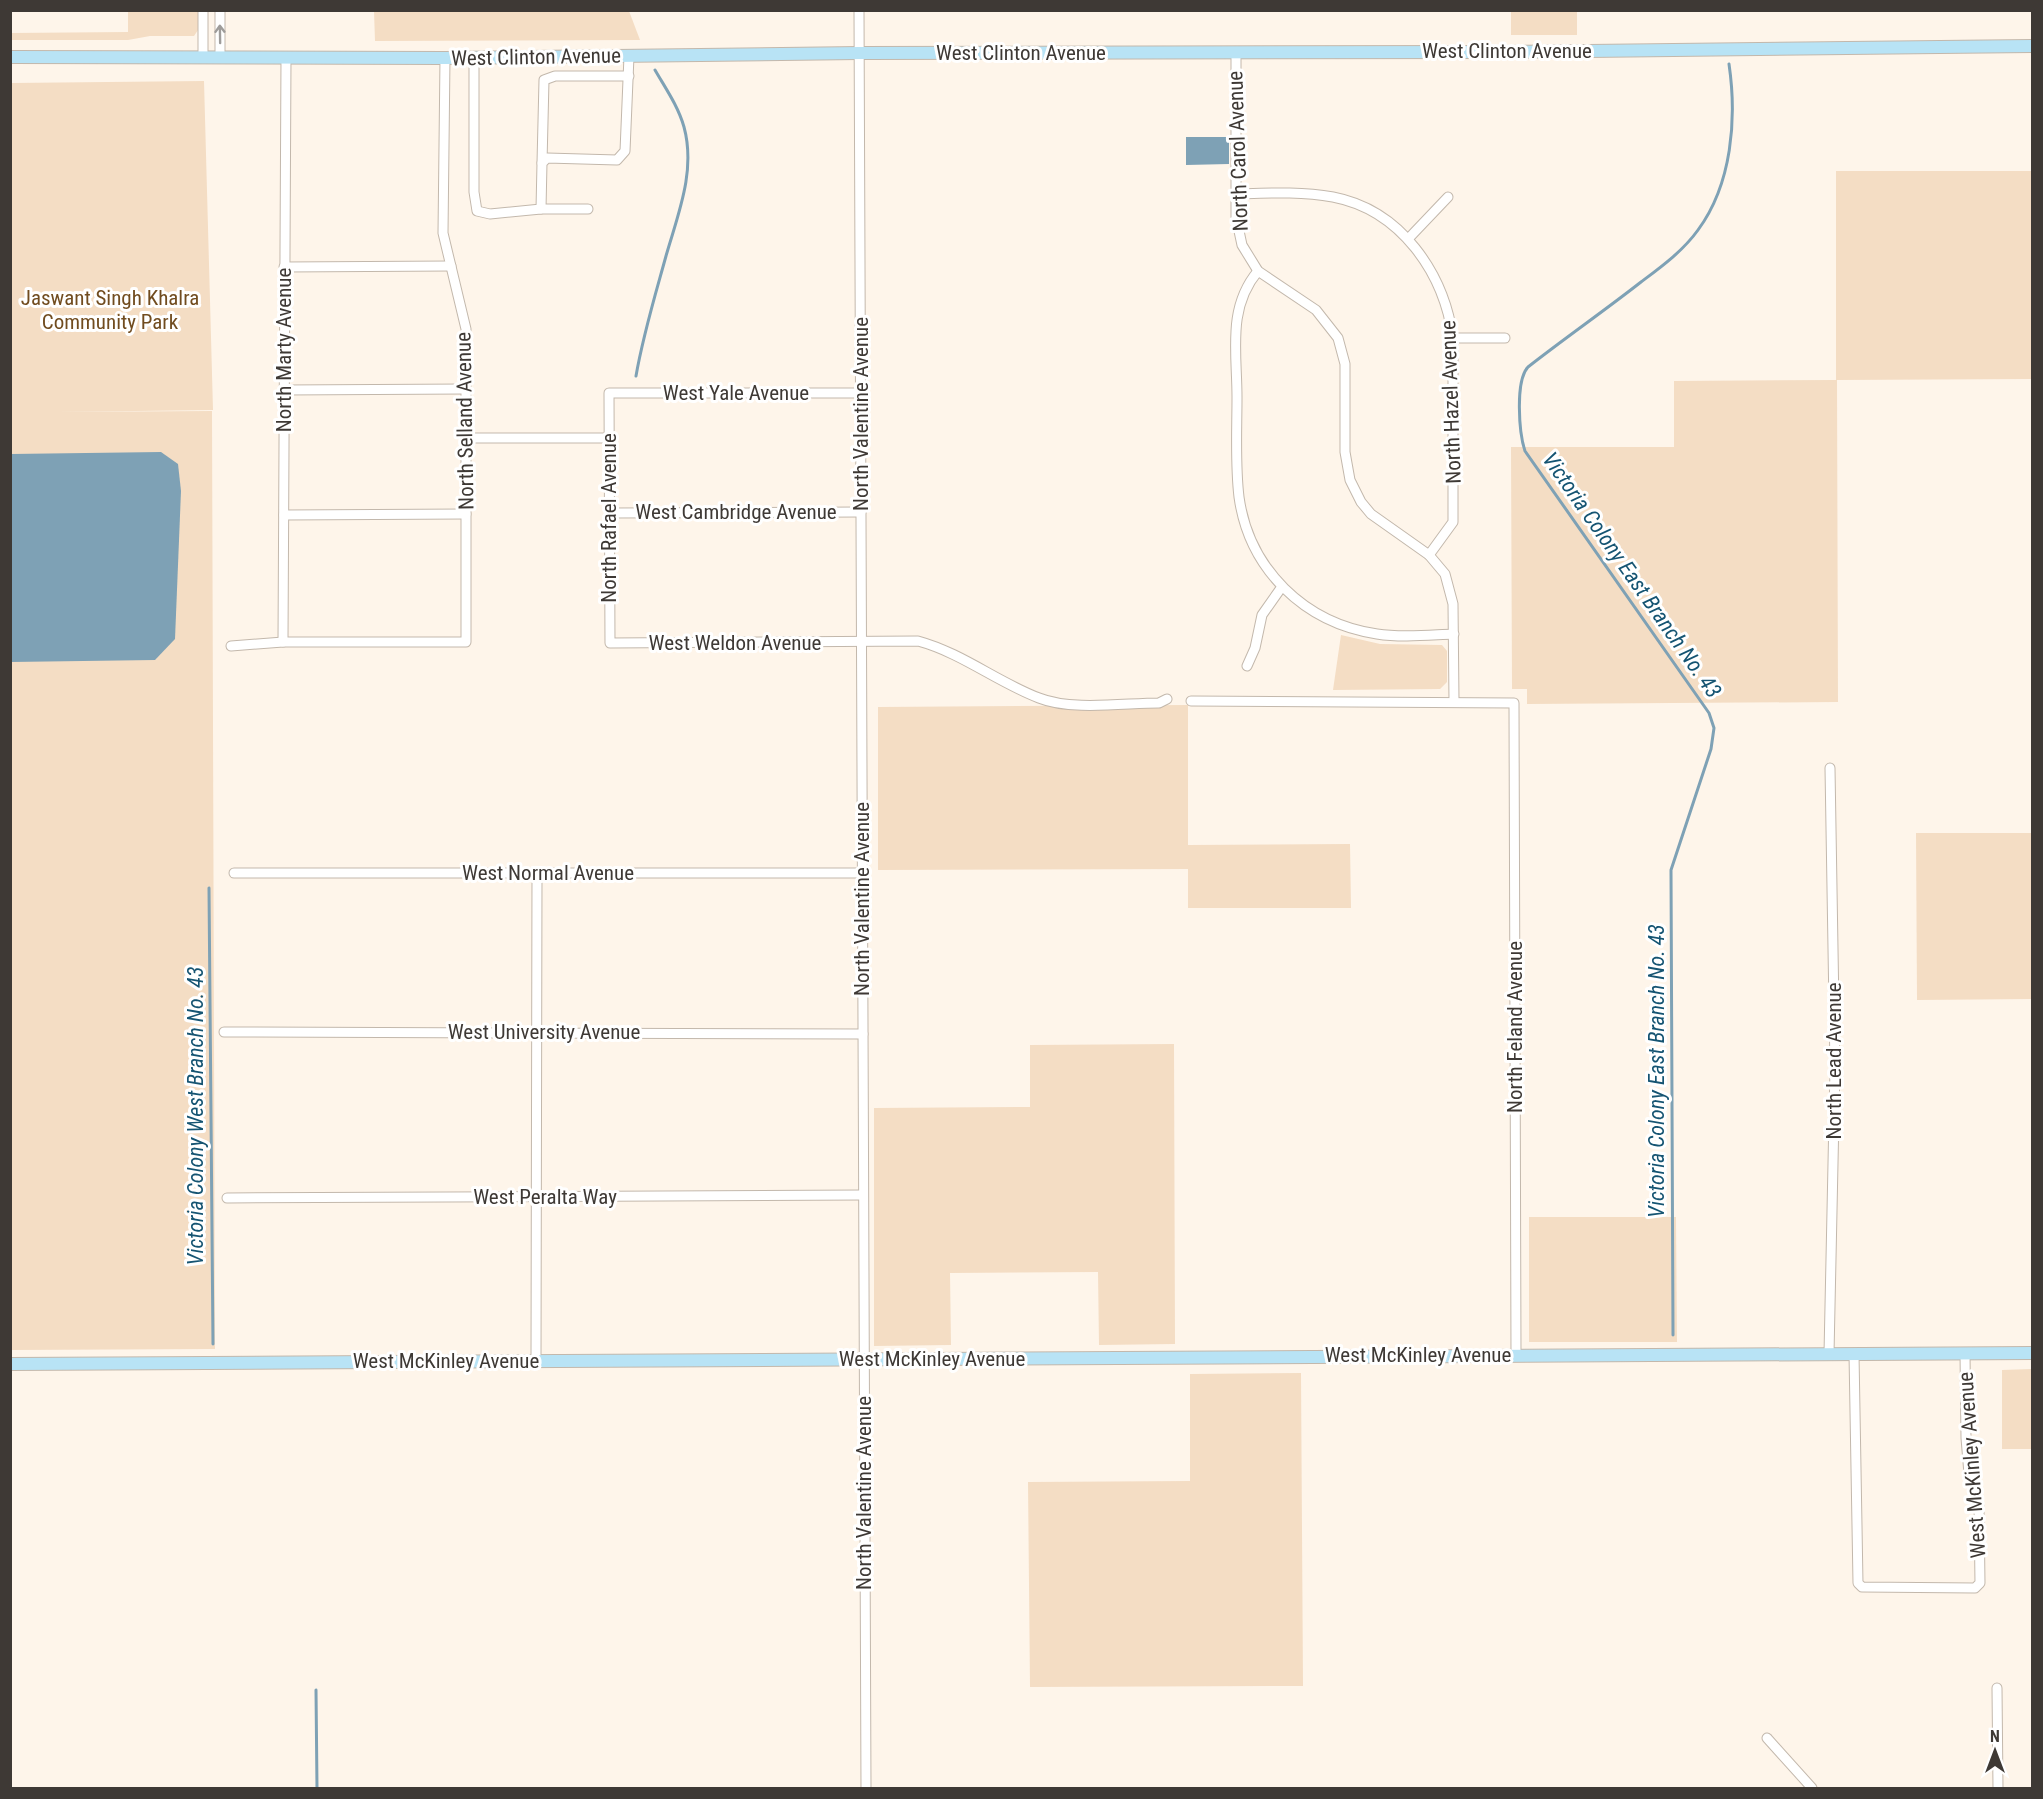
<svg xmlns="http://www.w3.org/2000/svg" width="2043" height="1799" font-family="'Roboto Condensed',sans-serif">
<rect width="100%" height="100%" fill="#fef5ea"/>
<g fill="#f4ddc4">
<path d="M 128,11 L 200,11 L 200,27 L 194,36 L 150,36 L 128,40 L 11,40 L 10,33 L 128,32 Z"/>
<path d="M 374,11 L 629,11 L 640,40 L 375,41 Z"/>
<rect x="1511" y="11" width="66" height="24"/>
<path d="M 204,81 L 213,410 L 57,412 L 212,411 L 215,1349 L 11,1350 L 11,83 Z"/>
<path d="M 1836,171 L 2032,171 L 2032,379 L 1837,380 L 1838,702 L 1527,704 L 1527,689 L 1512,689 L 1511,447 L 1674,447 L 1674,381 L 1836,380 Z"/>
<path d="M 1341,635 L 1380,644 L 1442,645 L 1447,651 L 1447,682 L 1440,689 L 1333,690 Z"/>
<path d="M 1188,705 L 1188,845 L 1350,844 L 1351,908 L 1188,908 L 1188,869 L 878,870 L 878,707 Z"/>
<path d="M 1916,833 L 2032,833 L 2032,999 L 1917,1000 Z"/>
<path d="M 1174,1044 L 1175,1344 L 1099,1345 L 1098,1272 L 950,1273 L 951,1345 L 874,1346 L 874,1108 L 1030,1107 L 1030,1045 Z"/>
<path d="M 1529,1217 L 1676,1217 L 1677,1342 L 1529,1342 Z"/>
<path d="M 2032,1369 L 2032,1449 L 2002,1449 L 2002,1370 Z"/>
<path d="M 1301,1373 L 1303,1686 L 1030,1687 L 1028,1482 L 1190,1481 L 1190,1374 Z"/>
</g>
<g fill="#7ea1b5">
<path d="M 1229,137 L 1229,164 L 1186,165 L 1186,137 Z"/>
<path d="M 161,452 L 178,464 L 181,491 L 175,639 L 155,660 L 11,662 L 11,454 Z"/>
</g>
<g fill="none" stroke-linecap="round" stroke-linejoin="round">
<g stroke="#7ea1b5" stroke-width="3">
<path d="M 636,376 C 643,335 655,296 666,256 C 678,214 696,171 684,127 C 678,106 666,89 655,70"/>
<path d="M 209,888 L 213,1344"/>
<path d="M 1673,1335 L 1671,870 L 1711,749 L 1714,728 L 1709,713 L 1525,451 C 1519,433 1515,381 1528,367 C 1565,338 1604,311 1641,282 C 1661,267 1683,251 1698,230 C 1732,184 1737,119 1729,64"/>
<path d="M 316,1690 L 317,1788"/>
</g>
<defs>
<g id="minor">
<path d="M 220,10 L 220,58"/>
<path d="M 859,10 L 866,1788"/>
<path d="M 1236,52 L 1236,217 L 1242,245 L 1258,271 L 1316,310 L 1338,338 L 1345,364 L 1345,452 L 1350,480 L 1361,502 L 1371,514 L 1429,555 L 1445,574 L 1453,604 L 1454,701"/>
<path d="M 203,58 L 203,10"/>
<path d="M 474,58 L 474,192 L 477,211 L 490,214 L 541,209"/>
<path d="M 542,163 L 544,80 L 555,76 L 629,76"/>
<path d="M 1236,194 C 1268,193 1301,191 1333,197 C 1401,210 1444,273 1453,338 L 1453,522 L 1429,555"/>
<path d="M 588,209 L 541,209 L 542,163 L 547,158 L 617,160 L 625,151 L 629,56"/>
<path d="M 1408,239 L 1448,197"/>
<path d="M 284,267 L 451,266"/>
<path d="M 1258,271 C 1227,308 1237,352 1237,397 C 1237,430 1235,464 1239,497 C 1249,569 1304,623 1377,634 C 1402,638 1429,635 1454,634"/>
<path d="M 1453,338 L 1505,338"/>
<path d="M 284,390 L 466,389"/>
<path d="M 862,393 L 609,393 L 610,643 L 918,641 C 962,653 997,682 1039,698 C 1071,711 1125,703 1159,703 L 1167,699"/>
<path d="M 466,438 L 608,438"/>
<path d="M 611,513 L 861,512"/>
<path d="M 284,515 L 466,514"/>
<path d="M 283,642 L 286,58"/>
<path d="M 231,646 L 283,642 L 466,642 L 466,329 L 443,233 L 445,58"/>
<path d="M 1247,666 L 1255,648 L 1262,615 L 1281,588"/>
<path d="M 1191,701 L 1514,703 L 1516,1354"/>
<path d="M 234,873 L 862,873"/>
<path d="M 224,1032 L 863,1034"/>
<path d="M 227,1198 L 863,1195"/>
<path d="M 1829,1354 L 1835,1068 L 1830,768"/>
<path d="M 1854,1354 L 1858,1583 L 1862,1587 L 1975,1588 L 1980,1583 L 1979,1507 L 1975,1479 L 1969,1474 L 1966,1438 L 1965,1353"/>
<path d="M 536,1360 L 537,873"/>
<path d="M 1997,1688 L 1998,1788"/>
<path d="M 1767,1738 L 1812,1788"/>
</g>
<g id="secondary">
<path d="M 10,57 L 445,58 L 859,53 L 1498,52 L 2032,46"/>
<path d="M 10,1364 L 2032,1353"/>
</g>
</defs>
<use href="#minor" stroke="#c3b8ac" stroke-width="11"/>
<use href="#secondary" stroke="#c3b8ac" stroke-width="14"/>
<use href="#minor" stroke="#fff" stroke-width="9"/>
<use href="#secondary" stroke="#b8e3f5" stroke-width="12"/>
</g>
<defs><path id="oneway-shaft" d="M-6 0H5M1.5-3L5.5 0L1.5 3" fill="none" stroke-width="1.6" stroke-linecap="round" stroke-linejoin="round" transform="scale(1.5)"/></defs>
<use stroke="#9e9c9a" href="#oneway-shaft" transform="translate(220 34) rotate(-91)"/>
<g text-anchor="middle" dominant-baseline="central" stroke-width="6" stroke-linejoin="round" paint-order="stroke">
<g font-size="21" fill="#3e3935" stroke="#fff">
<text x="1507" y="51">West Clinton Avenue</text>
<text x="1021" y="53">West Clinton Avenue</text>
<text transform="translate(536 57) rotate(-1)">West Clinton Avenue</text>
<text transform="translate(1238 151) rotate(-92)">North Carol Avenue</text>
<text transform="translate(284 350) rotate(-90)">North Marty Avenue</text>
<text x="736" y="393">West Yale Avenue</text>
<text transform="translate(1451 402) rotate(-92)">North Hazel Avenue</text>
<text transform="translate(861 414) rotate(-90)">North Valentine Avenue</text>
<text transform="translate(465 421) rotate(-91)">North Selland Avenue</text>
<text x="736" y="512">West Cambridge Avenue</text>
<text transform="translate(609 518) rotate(-90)">North Rafael Avenue</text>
<text x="735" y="643">West Weldon Avenue</text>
<text x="548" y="873">West Normal Avenue</text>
<text transform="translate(862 899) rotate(-90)">North Valentine Avenue</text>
<text transform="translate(1515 1027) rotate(-90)">North Feland Avenue</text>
<text x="544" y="1032">West University Avenue</text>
<text transform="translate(1834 1061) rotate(-90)">North Lead Avenue</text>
<text x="545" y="1197">West Peralta Way</text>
<text x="1418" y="1355">West McKinley Avenue</text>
<text x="932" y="1359">West McKinley Avenue</text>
<text x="446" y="1361">West McKinley Avenue</text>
<text transform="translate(1972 1465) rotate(-94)">West McKinley Avenue</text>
<text transform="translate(864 1493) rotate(-90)">North Valentine Avenue</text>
</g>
<g font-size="21" fill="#714c1f" stroke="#fff">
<text x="110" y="298">Jaswant Singh Khalra<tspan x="110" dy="24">Community Park</tspan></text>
</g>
<g font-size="22" font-style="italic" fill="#155472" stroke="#fff">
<text transform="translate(1632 575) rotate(55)">Victoria Colony East Branch No. 43</text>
<text transform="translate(1656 1071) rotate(-90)">Victoria Colony East Branch No. 43</text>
<text transform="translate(195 1116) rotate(-90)">Victoria Colony West Branch No. 43</text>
</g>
</g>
<rect width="2043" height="1799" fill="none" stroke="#3e3935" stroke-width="24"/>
<g transform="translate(1995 1751)" stroke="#ffffff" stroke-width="4.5" paint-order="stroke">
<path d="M0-4.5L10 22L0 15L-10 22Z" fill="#3e3935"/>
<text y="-9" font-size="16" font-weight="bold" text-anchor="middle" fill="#3e3935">N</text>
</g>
</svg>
